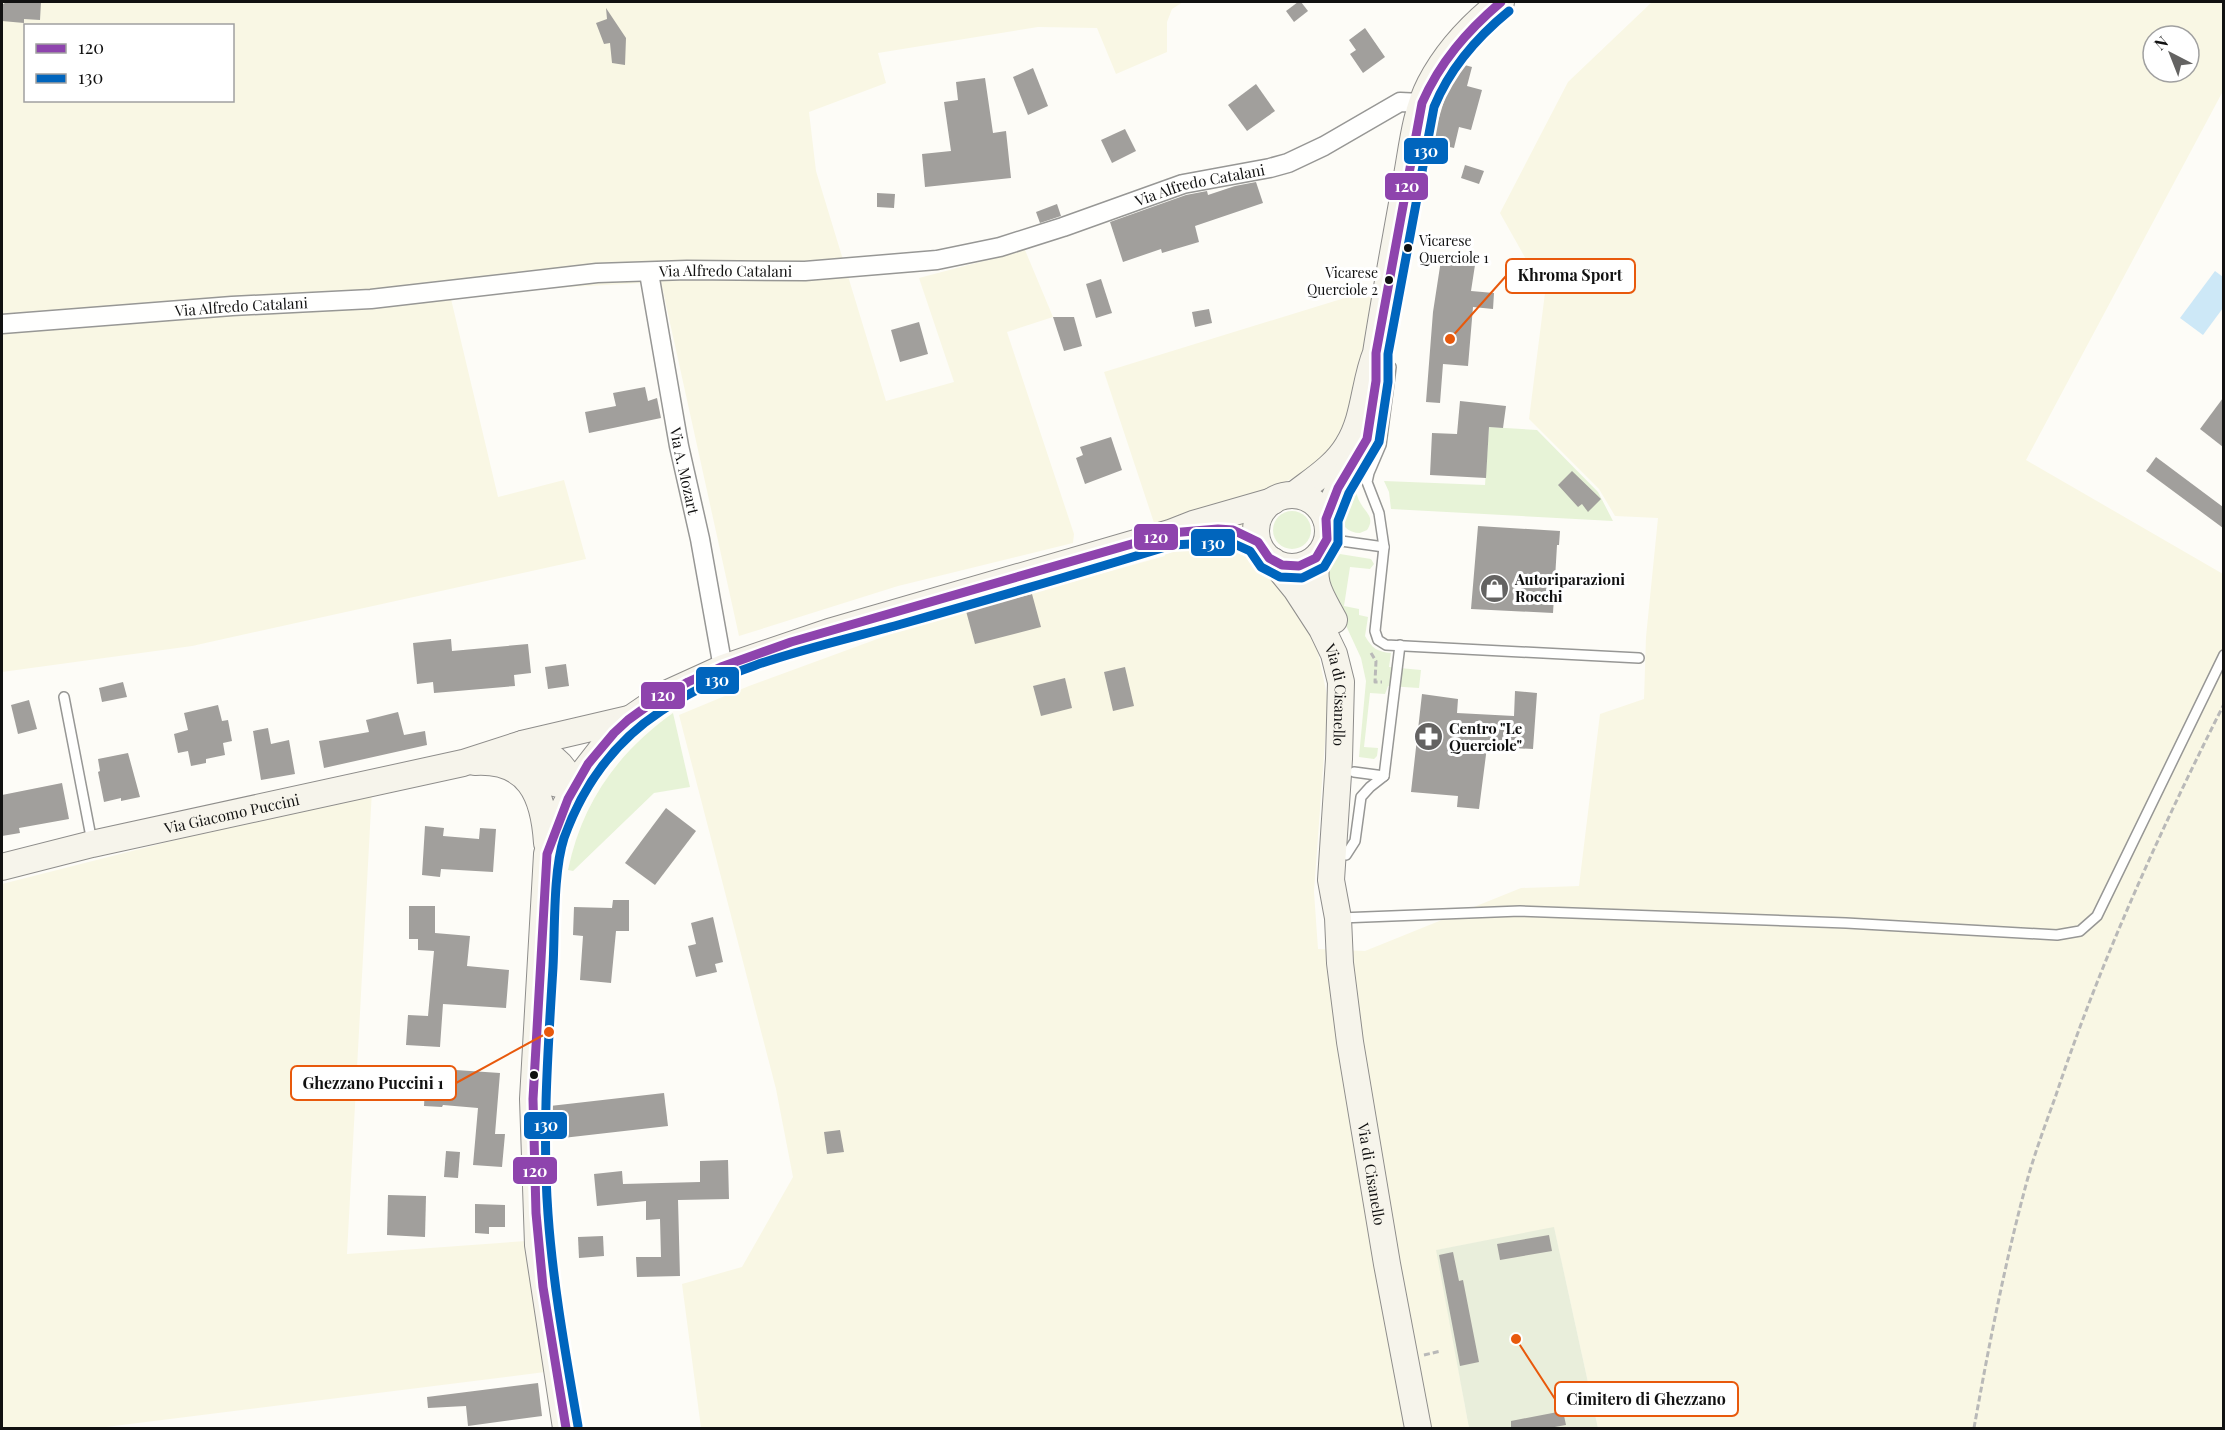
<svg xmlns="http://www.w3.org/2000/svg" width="2225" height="1430" font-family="'Playfair Display',serif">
<rect width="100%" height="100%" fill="#fdfcf7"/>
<g fill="#f9f7e4" fill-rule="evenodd">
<path d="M 2,2 L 1183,2 L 1172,9 L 1167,22 L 1167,52 L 1116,74 L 1097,28 L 1038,27 L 878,53 L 886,83 L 809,112 L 816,171 L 886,401 L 954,382 L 919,278 L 1025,250 L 1053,317 L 1007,332 L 1074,534 L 1073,543 L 898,586 L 739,636 L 661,282 L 551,288 L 451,299 L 498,497 L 564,480 L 586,559 L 192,646 L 2,672 ZM 26,26 L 232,26 L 232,100 L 26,100 Z"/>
<path d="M 1652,2 L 2223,2 L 2223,91 L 2026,460 L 2223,574 L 2223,1428 L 1598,1428 L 1554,1228 L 1437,1250 L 1469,1428 L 701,1428 L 682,1284 L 742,1267 L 793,1177 L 776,1089 L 679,715 L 749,686 L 910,627 L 1165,556 L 1104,372 L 1377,288 L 1358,388 L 1343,435 L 1311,469 L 1252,498 L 1247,551 L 1261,568 L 1278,583 L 1315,638 L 1328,700 L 1314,892 L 1318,949 L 1365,951 L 1521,888 L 1579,886 L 1600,714 L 1644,699 L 1646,637 L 1658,518 L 1615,516 L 1599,489 L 1529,419 L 1545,293 L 1500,213 L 1568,82 ZM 2153,36 L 2189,36 L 2189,72 L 2153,72 Z"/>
<path d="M 372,790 L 347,1254 L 526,1241 L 545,1372 L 98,1428 L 2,1428 L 2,884 Z"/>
</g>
<g fill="#e7f3d7">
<path d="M 1489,427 L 1537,430 L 1598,492 L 1613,521 L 1391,509 L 1389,492 L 1384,481 L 1485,485 Z"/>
<path d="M 1356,479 C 1355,488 1356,496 1361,504 C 1367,514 1375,518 1367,530 L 1360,533 C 1348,533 1341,525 1339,514 Z"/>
<circle cx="1292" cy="530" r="19"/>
<path d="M 1340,554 L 1371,559 L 1374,564 L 1370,569 L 1350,567 L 1344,606 L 1359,609 L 1359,615 L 1368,617 L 1365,636 C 1372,648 1377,652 1391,653 L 1389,667 L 1421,670 L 1419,688 L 1388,686 L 1385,694 L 1370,693 L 1364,747 L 1378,748 L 1377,756 L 1374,759 L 1359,757 L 1366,681 L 1361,658 L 1342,617 L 1326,590 L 1326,566 L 1331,559 Z"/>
<path d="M 673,713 L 690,787 L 654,793 L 573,871 L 568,870 C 582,803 617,753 673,713 Z"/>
</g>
<path fill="#e9eedb" d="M 1554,1227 L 1598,1428 L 1469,1428 L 1436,1250 Z"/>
<path fill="#cde8f7" d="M 2215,271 L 2223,277 L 2223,308 L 2203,335 L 2180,318 Z"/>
<g fill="#a19f9c">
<path d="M 5,2 L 41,2 L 40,20 L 24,19 L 24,23 L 2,21 L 2,4 L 4,4 Z"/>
<path d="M 1298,2 L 1301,2 L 1308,11 L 1294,22 L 1286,11 Z"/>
<path d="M 606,8 L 626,38 L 625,65 L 612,63 L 610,43 L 604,44 L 596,23 L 607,19 Z"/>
<path d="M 1365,28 L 1385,57 L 1363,73 L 1350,54 L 1356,50 L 1349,40 Z"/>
<path d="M 1461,64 L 1472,67 L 1467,86 L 1482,90 L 1471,130 L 1459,127 L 1454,148 L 1428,142 L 1432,124 L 1438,121 L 1450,81 L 1453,82 L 1457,69 Z"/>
<path d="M 1033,68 L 1048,106 L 1028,115 L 1013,77 Z"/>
<path d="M 985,78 L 993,133 L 1006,131 L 1011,178 L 925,187 L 922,154 L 951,151 L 944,102 L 958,100 L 956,82 Z"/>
<path d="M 1256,84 L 1275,111 L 1247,131 L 1228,105 Z"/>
<path d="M 1125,129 L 1136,151 L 1112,163 L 1101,140 Z"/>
<path d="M 1465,165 L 1484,171 L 1479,184 L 1461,178 Z"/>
<path d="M 1256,182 L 1263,203 L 1195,226 L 1199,242 L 1162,253 L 1161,249 L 1123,262 L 1110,222 L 1186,195 L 1207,191 L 1208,195 L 1235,186 Z"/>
<path d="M 877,193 L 895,194 L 894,208 L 877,207 Z"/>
<path d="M 1057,204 L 1061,216 L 1040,223 L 1036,212 Z"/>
<path d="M 1441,260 L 1475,265 L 1471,291 L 1494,293 L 1493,309 L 1473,307 L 1468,366 L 1443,364 L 1440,403 L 1426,402 L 1433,312 Z"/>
<path d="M 1101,279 L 1112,313 L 1096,318 L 1086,284 Z"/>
<path d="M 1209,309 L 1212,323 L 1195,327 L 1192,312 Z"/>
<path d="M 1053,317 L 1074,317 L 1082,346 L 1064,351 Z"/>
<path d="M 919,322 L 928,354 L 900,362 L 891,330 Z"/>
<path d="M 645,387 L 648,401 L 657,398 L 661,418 L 589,433 L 585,412 L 616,406 L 613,393 Z"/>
<path d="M 2223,398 L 2223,447 L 2200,429 Z"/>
<path d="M 1460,401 L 1506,406 L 1503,428 L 1489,427 L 1486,478 L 1430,475 L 1432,433 L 1457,434 Z"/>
<path d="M 1111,437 L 1122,470 L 1085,484 L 1076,458 L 1083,455 L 1080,447 Z"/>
<path d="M 2156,457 L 2223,507 L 2223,528 L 2146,471 Z"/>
<path d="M 1572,471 L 1601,499 L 1588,512 L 1582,504 L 1578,507 L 1558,485 Z"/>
<path d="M 1478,526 L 1560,531 L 1559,545 L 1557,545 L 1553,613 L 1471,609 Z"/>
<path d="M 1032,594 L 1041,627 L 975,644 L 966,611 Z"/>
<path d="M 451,639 L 452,651 L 528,644 L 531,673 L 514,675 L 515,686 L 434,693 L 433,682 L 417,684 L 413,643 Z"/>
<path d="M 566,664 L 569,686 L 548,689 L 545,667 Z"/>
<path d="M 1125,667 L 1134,706 L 1113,711 L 1104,672 Z"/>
<path d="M 1065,678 L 1072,708 L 1041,716 L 1033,686 Z"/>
<path d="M 123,682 L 127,697 L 102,702 L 99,688 Z"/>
<path d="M 1515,691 L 1537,693 L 1533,749 L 1487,747 L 1479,809 L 1457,807 L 1458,796 L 1411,792 L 1422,694 L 1458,699 L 1457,713 L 1514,716 Z"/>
<path d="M 29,700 L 37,729 L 18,734 L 11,705 Z"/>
<path d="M 218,705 L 222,721 L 228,720 L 232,741 L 223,743 L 225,755 L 206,759 L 206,763 L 191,766 L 188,751 L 178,753 L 174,734 L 188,730 L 184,713 Z"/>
<path d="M 398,712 L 404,735 L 425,731 L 427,745 L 324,768 L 319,741 L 369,732 L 366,720 Z"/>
<path d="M 268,728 L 271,744 L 289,740 L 295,774 L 261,780 L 253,731 Z"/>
<path d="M 128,753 L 140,797 L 121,801 L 121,798 L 104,802 L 98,772 L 100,771 L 98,759 Z"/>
<path d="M 62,783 L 69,819 L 19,828 L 20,833 L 2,836 L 2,795 Z"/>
<path d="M 666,808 L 696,831 L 655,885 L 625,863 Z"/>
<path d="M 425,826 L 444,828 L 443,836 L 479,839 L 480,828 L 496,829 L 493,872 L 441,869 L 440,877 L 422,875 Z"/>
<path d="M 613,900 L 629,900 L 629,931 L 616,931 L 611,983 L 580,980 L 583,936 L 573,935 L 574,907 L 612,908 Z"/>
<path d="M 409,906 L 435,906 L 435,933 L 470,936 L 467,966 L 509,970 L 506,1008 L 443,1004 L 440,1047 L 406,1045 L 408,1015 L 428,1016 L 434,951 L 418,950 L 418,939 L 409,939 Z"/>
<path d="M 713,917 L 723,962 L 715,964 L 717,972 L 696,977 L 688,946 L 696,944 L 691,923 Z"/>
<path d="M 426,1068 L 500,1073 L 495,1134 L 505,1134 L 502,1167 L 473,1165 L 478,1108 L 443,1105 L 442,1107 L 424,1106 Z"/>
<path d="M 664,1093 L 668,1126 L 554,1139 L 550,1106 Z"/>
<path d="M 840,1130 L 844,1152 L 827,1154 L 824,1132 Z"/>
<path d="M 446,1151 L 460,1152 L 458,1178 L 444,1177 Z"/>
<path d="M 728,1160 L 729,1199 L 678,1200 L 680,1276 L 637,1277 L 636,1257 L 661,1257 L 660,1219 L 646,1220 L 646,1201 L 597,1206 L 594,1174 L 622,1171 L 623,1184 L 700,1182 L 700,1161 Z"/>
<path d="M 388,1195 L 426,1196 L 425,1237 L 387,1235 Z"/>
<path d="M 475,1204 L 505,1205 L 505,1227 L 489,1227 L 489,1234 L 475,1233 Z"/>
<path d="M 1549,1235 L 1552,1251 L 1500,1260 L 1497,1244 Z"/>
<path d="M 603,1236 L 604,1256 L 579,1258 L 578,1237 Z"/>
<path d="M 1453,1252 L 1459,1281 L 1463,1280 L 1479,1362 L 1460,1366 L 1439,1255 Z"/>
<path d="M 538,1383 L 542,1416 L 468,1426 L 466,1406 L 428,1408 L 427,1397 Z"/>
<path d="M 1563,1411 L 1566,1425 L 1549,1428 L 1511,1428 L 1511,1421 Z"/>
</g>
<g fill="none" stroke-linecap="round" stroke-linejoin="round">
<defs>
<g id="lane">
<path d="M 1391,367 L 1381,445 L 1369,473 L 1367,482 L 1379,513 L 1384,547 L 1375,631 L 1378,640 L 1386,645 L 1639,658"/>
<path d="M 1327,539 L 1384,547"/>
<path d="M 64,697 L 92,842"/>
<path d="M 1354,772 L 1384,776"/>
<path d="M 1346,855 L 1355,841 L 1361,797 L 1370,787 L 1384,776 L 1400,645"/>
<path d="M 1340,918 L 1520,911 L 1846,923 L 2057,935 L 2080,931 L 2097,916 L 2224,655"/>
</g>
<g id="street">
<path id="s1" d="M 649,273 L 679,446 L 700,539 L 723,668"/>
<path id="s2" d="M 2,324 L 232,306 L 371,299 L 597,273 L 687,270 L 805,271 L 937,260 L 1000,247 L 1063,227 L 1183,184 L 1270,168 L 1288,163 L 1324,146 L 1400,102 L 1422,103"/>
</g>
<g id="secondary">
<path d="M 1294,495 C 1313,480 1335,467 1348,445 C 1365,418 1364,382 1376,353 C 1385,295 1396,238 1406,181 C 1412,149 1415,113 1430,84 C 1447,51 1473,24 1501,2"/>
<circle cx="1292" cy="531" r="36"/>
<path d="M 1326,519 L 1341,482 L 1360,452"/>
<path d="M 1319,555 C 1309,582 1322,597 1334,620"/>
<path id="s3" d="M 1273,561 L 1296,589 L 1322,629 L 1334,654 L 1341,682 L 1339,759 L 1331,880 L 1338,918 L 1340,963 L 1350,1042 L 1387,1264 L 1418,1428"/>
<path d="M 475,762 C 529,759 544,795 547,843"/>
<path d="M 517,769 L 554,783 L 574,788 C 564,762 548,752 522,744"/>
<path id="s4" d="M 2,867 L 92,844 L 463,763 L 522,744 L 629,719"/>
<path d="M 566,1428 L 538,1245 L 533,1099 L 547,854 L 556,823 L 583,773 L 611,737 L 630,719 L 668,693 L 723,668 L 829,632 L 1170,533 L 1193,524 L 1273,501"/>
</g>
</defs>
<use href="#lane" stroke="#979795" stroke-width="12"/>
<use href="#street" stroke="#979795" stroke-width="21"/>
<use href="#secondary" stroke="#8e8d8b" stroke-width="28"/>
<g stroke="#b9b9b8" stroke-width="3" stroke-dasharray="6 3" stroke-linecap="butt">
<path d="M 1371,653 L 1376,661 L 1375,682 L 1382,682"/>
<path d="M 1424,1355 L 1441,1351"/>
<path d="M 1974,1428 C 1989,1345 2005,1262 2027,1181 C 2035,1152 2046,1123 2056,1095 C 2101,960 2160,831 2224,704"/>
</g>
<use href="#lane" stroke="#fffffe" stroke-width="9"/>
<use href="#street" stroke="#fffffe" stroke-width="18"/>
<use href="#secondary" stroke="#f6f4eb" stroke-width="26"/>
<defs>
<path id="bus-1" d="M 566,1428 L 543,1287 L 536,1213 L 533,1099 L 547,854 L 568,799 L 588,764 L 614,733 L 628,720 L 657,699 L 688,682 L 721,667 L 791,642 L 1170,533 L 1218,529 L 1233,530 L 1258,542 L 1269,558 L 1282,565 L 1299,566 L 1316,558 L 1327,539 L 1326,519 L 1338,488 L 1367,439 L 1376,381 L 1376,353 L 1422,103 C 1440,62 1467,31 1501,2"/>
<path id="bus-2" d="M 578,1426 C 566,1356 553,1285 548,1214 C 542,1131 548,1049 553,967 C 555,930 553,872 564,838 C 583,785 614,742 661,711 C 730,664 818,647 898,625 C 990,599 1081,573 1172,545 L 1230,542 L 1250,551 L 1261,567 L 1280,577 L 1302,578 L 1324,567 L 1338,543 L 1338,521 L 1349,493 L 1379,442 L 1388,382 L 1388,354 L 1434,107 C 1450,68 1476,38 1509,11"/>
</defs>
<use href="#bus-1" stroke="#fff" stroke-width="14"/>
<use href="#bus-2" stroke="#fff" stroke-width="14"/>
<use href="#bus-1" stroke="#8e44ad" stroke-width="9"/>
<use href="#bus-2" stroke="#0065bd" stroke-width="9"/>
</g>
<defs>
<symbol id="shop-disc" viewBox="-11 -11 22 22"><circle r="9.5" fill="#646362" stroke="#fff"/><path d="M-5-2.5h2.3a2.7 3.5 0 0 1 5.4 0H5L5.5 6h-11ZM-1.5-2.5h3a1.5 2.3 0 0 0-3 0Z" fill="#fff"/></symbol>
<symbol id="pharmacy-disc" viewBox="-11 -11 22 22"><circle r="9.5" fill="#646362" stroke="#fff"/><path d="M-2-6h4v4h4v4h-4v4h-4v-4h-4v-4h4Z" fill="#fff"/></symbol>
</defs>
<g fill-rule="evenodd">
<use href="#shop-disc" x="1478" y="572" width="33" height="33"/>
<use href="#pharmacy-disc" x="1412" y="720" width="33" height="33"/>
</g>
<g fill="#111" stroke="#fff" stroke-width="2">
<circle cx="1408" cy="248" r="5"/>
<circle cx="1389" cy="280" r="5"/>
<circle cx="534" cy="1075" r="5"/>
</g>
<g text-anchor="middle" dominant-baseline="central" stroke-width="6" stroke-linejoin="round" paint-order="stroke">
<g font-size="14" fill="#111" stroke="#fff" text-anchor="start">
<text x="1419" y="240">Vicarese<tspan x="1419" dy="17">Querciole 1</tspan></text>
<text x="1378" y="272" text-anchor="end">Vicarese<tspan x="1378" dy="17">Querciole 2</tspan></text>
</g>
<g font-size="15" fill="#111" stroke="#fff">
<text stroke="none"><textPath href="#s2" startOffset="1212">Via Alfredo Catalani</textPath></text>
<text stroke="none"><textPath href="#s2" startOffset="726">Via Alfredo Catalani</textPath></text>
<text stroke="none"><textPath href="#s2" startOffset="240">Via Alfredo Catalani</textPath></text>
<text stroke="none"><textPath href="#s1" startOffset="201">Via A. Mozart</textPath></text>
<text stroke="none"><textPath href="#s3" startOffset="153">Via di Cisanello</textPath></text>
<text stroke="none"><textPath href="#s4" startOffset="236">Via Giacomo Puccini</textPath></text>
<text stroke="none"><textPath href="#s3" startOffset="636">Via di Cisanello</textPath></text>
</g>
<g font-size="15" font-weight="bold" fill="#111" stroke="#fff" text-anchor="start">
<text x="1515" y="579">Autoriparazioni<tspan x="1515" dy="17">Rocchi</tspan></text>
<text x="1449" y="728">Centro "Le<tspan x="1449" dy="17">Querciole"</tspan></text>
</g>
</g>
<path fill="none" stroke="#e8590c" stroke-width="2" d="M1450 339L1506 276M549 1032L456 1083M1516 1339L1555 1399"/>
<g fill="#e8590c" stroke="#fff" stroke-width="2">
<circle cx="1450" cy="339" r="6"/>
<circle cx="549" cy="1032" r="6"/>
<circle cx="1516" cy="1339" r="6"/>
</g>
<g fill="#fff" stroke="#e8590c" stroke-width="2">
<rect x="1506" y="259" width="129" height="34" rx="6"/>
<rect x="291" y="1066" width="165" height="34" rx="6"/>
<rect x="1555" y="1382" width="183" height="34" rx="6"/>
</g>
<g font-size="16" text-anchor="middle" font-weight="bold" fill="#111">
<text x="1570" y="281">Khroma Sport</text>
<text x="373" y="1089">Ghezzano Puccini 1</text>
<text x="1646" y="1405">Cimitero di Ghezzano</text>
</g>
<g stroke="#fff" stroke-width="2">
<rect x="1403" y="137" width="46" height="28" rx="6" fill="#0065bd"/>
<rect x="1384" y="172" width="45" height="29" rx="6" fill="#8e44ad"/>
<rect x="1133" y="523" width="46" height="28" rx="6" fill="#8e44ad"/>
<rect x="1190" y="528" width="46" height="29" rx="6" fill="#0065bd"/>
<rect x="695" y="666" width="45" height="29" rx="6" fill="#0065bd"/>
<rect x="640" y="681" width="46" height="29" rx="6" fill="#8e44ad"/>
<rect x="523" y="1111" width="45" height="29" rx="6" fill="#0065bd"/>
<rect x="512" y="1156" width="46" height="29" rx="6" fill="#8e44ad"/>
</g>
<g font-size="16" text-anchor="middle" font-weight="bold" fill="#fff">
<text x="1426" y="157">130</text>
<text x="1407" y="192">120</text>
<text x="1156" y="543">120</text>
<text x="1213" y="549">130</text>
<text x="717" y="686">130</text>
<text x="663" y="701">120</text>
<text x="546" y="1131">130</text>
<text x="535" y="1177">120</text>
</g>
<rect width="2225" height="1430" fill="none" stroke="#111111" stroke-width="6"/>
<rect x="24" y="24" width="210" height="78" fill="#ffffff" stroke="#a0a0a0" stroke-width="1.5"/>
<rect x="36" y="44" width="30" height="9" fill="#8e44ad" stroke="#a0a0a0" stroke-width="1.5"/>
<text x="78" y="54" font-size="18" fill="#111111">120</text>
<rect x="36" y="74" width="30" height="9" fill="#0065bd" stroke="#a0a0a0" stroke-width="1.5"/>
<text x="78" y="84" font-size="18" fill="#111111">130</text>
<g transform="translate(2171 54) rotate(318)"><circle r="28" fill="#ffffff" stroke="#a0a0a0" stroke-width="1.5"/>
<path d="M0-4.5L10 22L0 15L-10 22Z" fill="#646362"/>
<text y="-9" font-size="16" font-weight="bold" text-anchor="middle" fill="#111111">N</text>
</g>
</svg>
